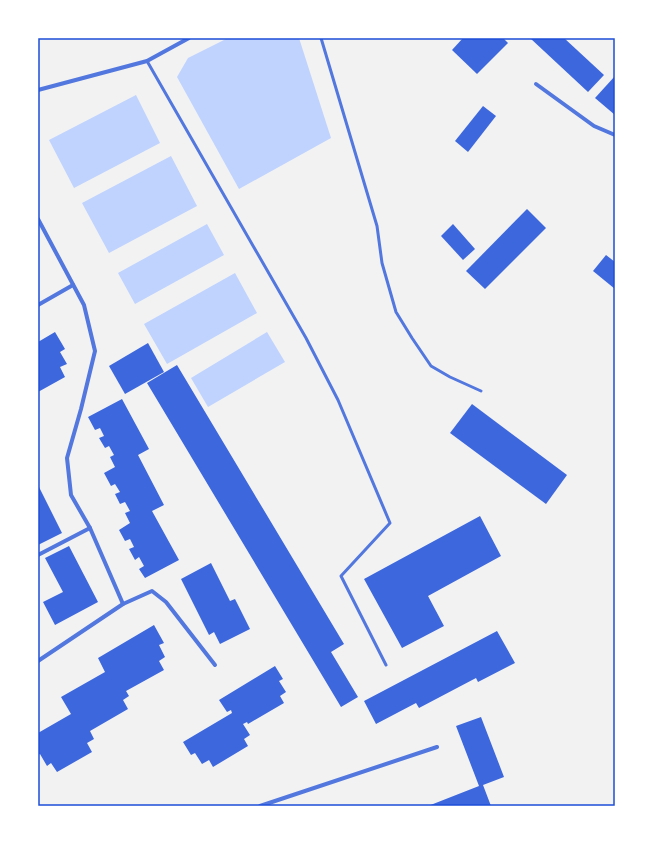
<svg xmlns="http://www.w3.org/2000/svg" width="653" height="844" font-family="'DM Sans',sans-serif">
<rect width="100%" height="100%" fill="#f2f2f2"/>
<g fill="#bfd3fe">
<path d="M 228,38 L 299,38 L 331,138 L 239,189 L 177,77 L 188,58 Z"/>
<path d="M 136,95 L 160,143 L 74,188 L 49,140 Z"/>
<path d="M 171,156 L 197,206 L 109,253 L 82,203 Z"/>
<path d="M 207,224 L 224,255 L 135,304 L 118,273 Z"/>
<path d="M 235,273 L 257,313 L 167,364 L 144,324 Z"/>
<path d="M 267,332 L 285,362 L 208,407 L 191,378 Z"/>
</g>
<g fill="#3d67dc">
<path d="M 463,38 L 503,38 L 508,43 L 477,74 L 452,50 Z"/>
<path d="M 530,38 L 564,38 L 604,75 L 588,92 Z"/>
<path d="M 615,76 L 615,115 L 595,98 Z"/>
<path d="M 483,106 L 496,116 L 468,152 L 455,141 Z"/>
<path d="M 527,209 L 546,228 L 485,289 L 466,271 Z"/>
<path d="M 453,224 L 475,249 L 463,260 L 441,236 Z"/>
<path d="M 606,255 L 615,262 L 615,289 L 593,271 Z"/>
<path d="M 55,332 L 65,349 L 60,352 L 67,364 L 60,367 L 65,377 L 38,392 L 38,342 Z"/>
<path d="M 148,343 L 164,372 L 125,394 L 109,366 Z"/>
<path d="M 177,365 L 344,644 L 331,652 L 358,697 L 341,707 L 147,383 Z"/>
<path d="M 122,399 L 149,449 L 138,455 L 164,505 L 152,511 L 179,560 L 145,578 L 139,569 L 144,566 L 139,557 L 135,560 L 129,549 L 134,547 L 130,539 L 125,541 L 119,530 L 130,523 L 125,513 L 130,511 L 125,502 L 120,504 L 115,494 L 120,492 L 115,484 L 111,486 L 104,473 L 115,467 L 110,457 L 114,455 L 109,446 L 105,448 L 99,438 L 104,436 L 100,428 L 95,430 L 88,417 Z"/>
<path d="M 472,404 L 567,475 L 546,504 L 450,433 Z"/>
<path d="M 38,485 L 62,533 L 38,545 Z"/>
<path d="M 480,516 L 501,556 L 428,596 L 444,626 L 402,648 L 364,579 Z"/>
<path d="M 69,546 L 98,602 L 55,625 L 43,602 L 63,592 L 45,558 Z"/>
<path d="M 211,563 L 230,601 L 235,599 L 250,629 L 220,644 L 214,632 L 209,635 L 181,579 Z"/>
<path d="M 154,625 L 164,643 L 159,645 L 165,657 L 159,661 L 164,670 L 126,691 L 129,696 L 123,700 L 128,709 L 90,731 L 94,739 L 87,743 L 92,752 L 57,772 L 51,763 L 47,766 L 40,754 L 38,755 L 38,733 L 71,714 L 61,697 L 105,672 L 98,658 Z"/>
<path d="M 497,631 L 515,663 L 478,682 L 476,678 L 419,708 L 416,703 L 376,724 L 364,701 Z"/>
<path d="M 275,666 L 283,679 L 279,681 L 286,692 L 280,696 L 284,703 L 248,724 L 247,722 L 243,724 L 250,735 L 244,739 L 248,746 L 213,767 L 209,760 L 202,764 L 195,753 L 191,755 L 183,742 L 232,713 L 231,710 L 227,712 L 219,700 Z"/>
<path d="M 481,717 L 504,777 L 483,785 L 491,806 L 428,806 L 479,786 L 456,726 Z"/>
</g>
<g fill="none" stroke-linecap="round" stroke-linejoin="round">
<g stroke="#5277de" stroke-width="3">
<path d="M 321,38 L 377,226 L 382,263 L 396,312 L 412,338 L 431,366 L 450,377 L 481,391"/>
<path d="M 147,61 L 306,338 L 338,400 L 390,523 L 341,576 L 386,665"/>
</g>
<g stroke="#5277de" stroke-width="4">
<path d="M 536,84 L 594,126 L 615,135"/>
<path d="M 38,90 L 147,61 L 189,38"/>
<path d="M 38,219 L 84,305 L 95,351 L 81,409 L 67,458 L 71,495 L 90,528 L 123,604"/>
<path d="M 38,305 L 73,285"/>
<path d="M 38,555 L 90,528"/>
<path d="M 38,661 L 123,604 L 152,591 L 166,602 L 215,665"/>
<path d="M 260,806 L 437,747"/>
</g>
</g>
<rect width="653" height="844" fill="none" stroke="#ffffff" stroke-width="78"/>
<rect x="39" y="39" width="575" height="766" fill="none" stroke="#1d4ed8" stroke-width="1.5"/>
</svg>
